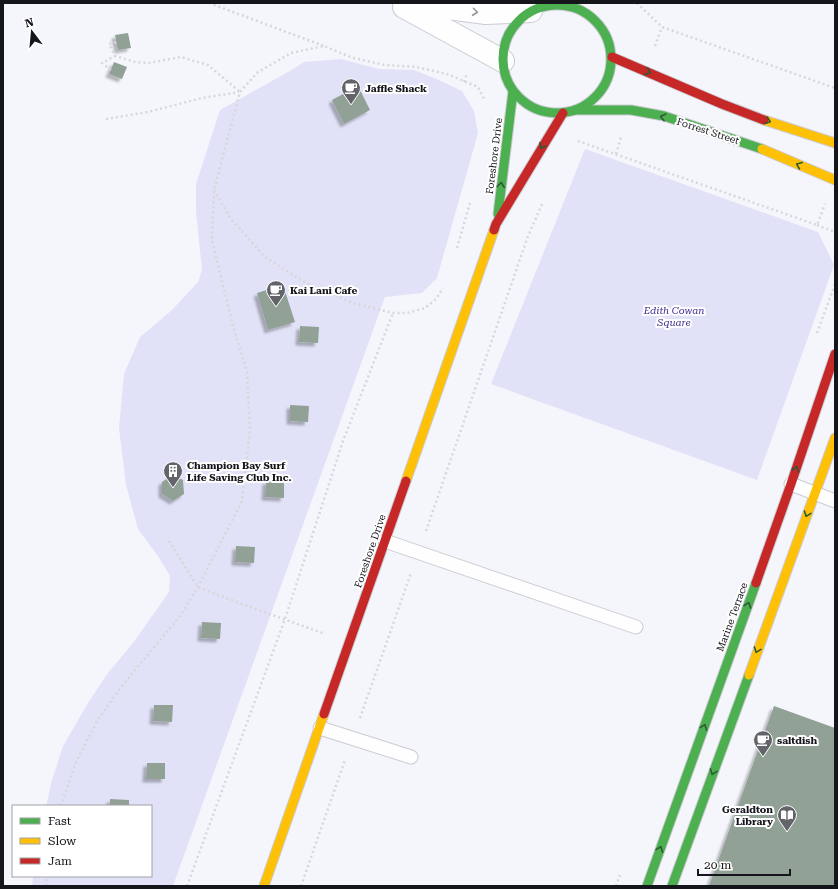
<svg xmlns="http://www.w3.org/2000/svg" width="838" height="889" font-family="'Roboto Serif',serif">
<defs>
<filter id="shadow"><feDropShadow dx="-3.5" dy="3.5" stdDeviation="1" flood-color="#0004"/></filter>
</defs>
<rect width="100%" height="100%" fill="#f5f6fc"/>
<g fill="#e1e2f7">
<path d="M 341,59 L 379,69 L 414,70 L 439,80 L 462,91 L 474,111 L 478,133 L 437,278 L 422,293 L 385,297 L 173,886 L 32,886 L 33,876 L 151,876 L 151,806 L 46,806 L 52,780 L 63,746 L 88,703 L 107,674 L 133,643 L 169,592 L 170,576 L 158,556 L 138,529 L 126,485 L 119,428 L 124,374 L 140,337 L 172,310 L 198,282 L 202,270 L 196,211 L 196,184 L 220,110 L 288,72 L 304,62 Z"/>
<path d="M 585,149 L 818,232 L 834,265 L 757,480 L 491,384 Z"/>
</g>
<g fill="#91a196" filter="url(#shadow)">
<path d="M 128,33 L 131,48 L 118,50 L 115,35 Z"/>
<path d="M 114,62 L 127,67 L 122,79 L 109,74 Z"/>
<path d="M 358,86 L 370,110 L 344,124 L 332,100 Z"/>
<path d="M 283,285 L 295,322 L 268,330 L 257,293 Z"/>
<path d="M 300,326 L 319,327 L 318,343 L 299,342 Z"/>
<path d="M 290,405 L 309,406 L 308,422 L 290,421 Z"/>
<path d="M 173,475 L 183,480 L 184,494 L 173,501 L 162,494 L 162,482 Z"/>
<path d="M 266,481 L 284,481 L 284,498 L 265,497 Z"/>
<path d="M 236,546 L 255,547 L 254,563 L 235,562 Z"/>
<path d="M 202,622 L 221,623 L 220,639 L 201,638 Z"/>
<path d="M 154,705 L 173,705 L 172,722 L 153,721 Z"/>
<path d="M 774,706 L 835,728 L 835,886 L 709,886 Z"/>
<path d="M 147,763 L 165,763 L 165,779 L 146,779 Z"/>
<path d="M 110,799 L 129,800 L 129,806 L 110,806 Z"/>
</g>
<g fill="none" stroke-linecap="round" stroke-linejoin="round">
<defs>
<g id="lane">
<path d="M 791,484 L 835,501"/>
<path d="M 385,541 L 636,627"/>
<path d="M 320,728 L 411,757"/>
</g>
<g id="street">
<path d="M 409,3 L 486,13 L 531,11"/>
<path d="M 404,7 L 503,61"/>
</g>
<g id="fast">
<circle cx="557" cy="59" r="54"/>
<path d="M 575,110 L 631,110 L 664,116 L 762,149"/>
<path d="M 498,214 L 513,91"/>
<path d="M 647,886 L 756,583"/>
<path d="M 672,886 L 749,675"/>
</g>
<g id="slow">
<path d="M 764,120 L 835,143"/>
<path d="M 762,149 L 835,180"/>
<path d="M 406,481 L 494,230"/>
<path d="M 749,675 L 835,438"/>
<path d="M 264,886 L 324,714"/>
</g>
<g id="jam">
<path d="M 612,57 L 722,104 L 764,120"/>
<path d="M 494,230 L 496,224 L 563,113"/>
<path d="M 756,583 L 791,484 L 835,354"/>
<path d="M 324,714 L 406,481"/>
</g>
</defs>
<use href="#lane" stroke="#cbcbd2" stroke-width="15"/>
<use href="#street" stroke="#cbcbd2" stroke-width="24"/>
<use href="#fast" stroke="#cbcbd2" stroke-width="11"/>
<use href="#slow" stroke="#cbcbd2" stroke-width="11"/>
<use href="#jam" stroke="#cbcbd2" stroke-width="11"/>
<g stroke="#d6d7d9" stroke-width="2.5" stroke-dasharray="2 3" stroke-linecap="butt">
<path d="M 209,3 L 324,46"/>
<path d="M 637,3 L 662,27 L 835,88"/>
<path d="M 116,42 L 109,44 L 115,56 L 135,62 L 149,63 L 181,57 L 208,65 L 240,92"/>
<path d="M 655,46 L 662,27"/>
<path d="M 111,70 L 102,63 L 115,56"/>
<path d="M 464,82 L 467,73"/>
<path d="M 106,119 L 148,112 L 202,98 L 239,92"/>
<path d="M 578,141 L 817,225 L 825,204"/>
<path d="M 616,154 L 621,137"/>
<path d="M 214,190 L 231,219 L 265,257 L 306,283 L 353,303 L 393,313 L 407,313 L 425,308 L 436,299 L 443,288"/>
<path d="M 817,225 L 835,232"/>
<path d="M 457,248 L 470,203"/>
<path d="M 817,333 L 835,284"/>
<path d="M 426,531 L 528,236 L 543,202"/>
<path d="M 169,541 L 198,587 L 250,607 L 325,634"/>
<path d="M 360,718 L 411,573"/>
<path d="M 61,806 L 76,762 L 97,721 L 121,687 L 180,616 L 198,587 L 242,501 L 250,431 L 247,372 L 233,326 L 212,240 L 214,190 L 240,92 L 258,72 L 291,53 L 324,46 L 353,58 L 385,65 L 416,67 L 447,74 L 478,87 L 484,99"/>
<path d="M 46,886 L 47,876"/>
<path d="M 187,886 L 285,619 L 343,441 L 393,313"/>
<path d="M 301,886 L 345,760"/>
<path d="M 616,886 L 620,875"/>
</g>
<use href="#lane" stroke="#fefeff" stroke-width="13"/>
<use href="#street" stroke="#fefeff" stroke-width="22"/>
<use href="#fast" stroke="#4caf50" stroke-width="9"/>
<use href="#slow" stroke="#ffc107" stroke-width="9"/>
<use href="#jam" stroke="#c62828" stroke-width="9"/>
</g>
<defs><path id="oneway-chevron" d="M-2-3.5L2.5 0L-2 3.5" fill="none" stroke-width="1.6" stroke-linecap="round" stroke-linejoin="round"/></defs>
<use stroke="#959599" href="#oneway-chevron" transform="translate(475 12) rotate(7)"/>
<g stroke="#2e5a33">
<use href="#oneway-chevron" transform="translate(648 72) rotate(23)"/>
<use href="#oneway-chevron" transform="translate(663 117) rotate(-166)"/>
<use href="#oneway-chevron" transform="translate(768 121) rotate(20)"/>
<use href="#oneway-chevron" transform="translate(542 146) rotate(121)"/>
<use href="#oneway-chevron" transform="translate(799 165) rotate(-157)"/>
<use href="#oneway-chevron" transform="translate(501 185) rotate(-83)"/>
<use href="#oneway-chevron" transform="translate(796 469) rotate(-71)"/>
<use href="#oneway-chevron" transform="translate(807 514) rotate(110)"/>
<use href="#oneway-chevron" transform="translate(748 605) rotate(-70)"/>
<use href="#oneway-chevron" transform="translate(757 650) rotate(110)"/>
<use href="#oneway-chevron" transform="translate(704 727) rotate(-70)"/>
<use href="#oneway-chevron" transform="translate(713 772) rotate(110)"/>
<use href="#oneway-chevron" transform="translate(660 849) rotate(-70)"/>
</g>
<defs>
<symbol id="cafe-pin" viewBox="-11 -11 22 30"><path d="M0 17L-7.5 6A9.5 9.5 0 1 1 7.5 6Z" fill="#63646a" stroke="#fff"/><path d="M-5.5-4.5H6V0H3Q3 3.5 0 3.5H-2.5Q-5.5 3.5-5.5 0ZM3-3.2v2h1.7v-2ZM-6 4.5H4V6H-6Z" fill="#fff"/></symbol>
<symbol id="building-pin" viewBox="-11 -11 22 30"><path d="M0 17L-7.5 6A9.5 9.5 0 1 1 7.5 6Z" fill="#63646a" stroke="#fff"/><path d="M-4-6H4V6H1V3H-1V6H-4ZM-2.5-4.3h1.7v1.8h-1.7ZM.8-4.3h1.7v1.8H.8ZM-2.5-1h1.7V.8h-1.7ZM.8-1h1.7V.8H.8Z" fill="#fff"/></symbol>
<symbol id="library-pin" viewBox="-11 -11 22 30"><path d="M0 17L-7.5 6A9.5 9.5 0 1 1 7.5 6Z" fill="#63646a" stroke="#fff"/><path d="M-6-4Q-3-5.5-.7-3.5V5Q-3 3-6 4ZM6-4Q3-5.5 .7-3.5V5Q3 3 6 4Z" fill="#fff"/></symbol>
</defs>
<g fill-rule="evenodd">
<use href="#cafe-pin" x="340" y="77" width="22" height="30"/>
<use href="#cafe-pin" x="265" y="279" width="22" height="30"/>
<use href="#building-pin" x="162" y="460" width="22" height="30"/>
<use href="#cafe-pin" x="752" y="729" width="22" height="30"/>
<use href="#library-pin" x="776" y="804" width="22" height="30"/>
</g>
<g text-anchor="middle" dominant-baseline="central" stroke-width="4" stroke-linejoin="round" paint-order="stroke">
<g font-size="10" font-weight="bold" fill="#15151c" stroke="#fff" text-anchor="start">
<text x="365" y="88">Jaffle Shack</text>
<text x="290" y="290">Kai Lani Cafe</text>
<text x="187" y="465">Champion Bay Surf<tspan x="187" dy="12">Life Saving Club Inc.</tspan></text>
<text x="777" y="740">saltdish</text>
<text x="773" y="809" text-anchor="end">Geraldton<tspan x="773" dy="12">Library</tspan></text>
</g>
<g font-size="10" fill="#15151c" stroke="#fff">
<text transform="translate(708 131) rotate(18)">Forrest Street</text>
<text transform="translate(494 156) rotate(-83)">Foreshore Drive</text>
<text transform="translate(370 551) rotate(-71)">Foreshore Drive</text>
<text transform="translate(732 617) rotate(-70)">Marine Terrace</text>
</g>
<g font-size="10" font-style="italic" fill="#3e2b8f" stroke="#fff">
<text x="674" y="310">Edith Cowan<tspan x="674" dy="12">Square</tspan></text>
</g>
</g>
<rect width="838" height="889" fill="none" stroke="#15151c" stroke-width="8"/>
<rect x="12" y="805" width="140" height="72" fill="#ffffff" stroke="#a1a1a4"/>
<rect x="20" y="818" width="20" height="6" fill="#4caf50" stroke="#a1a1a4"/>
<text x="48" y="825" font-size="12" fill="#15151c">Fast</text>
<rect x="20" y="838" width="20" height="6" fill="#ffc107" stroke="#a1a1a4"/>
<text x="48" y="845" font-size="12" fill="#15151c">Slow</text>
<rect x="20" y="858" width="20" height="6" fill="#c62828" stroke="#a1a1a4"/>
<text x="48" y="865" font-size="12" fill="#15151c">Jam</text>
<g transform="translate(32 32) rotate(344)" stroke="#ffffff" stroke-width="3" paint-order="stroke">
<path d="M0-3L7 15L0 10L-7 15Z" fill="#15151c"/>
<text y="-6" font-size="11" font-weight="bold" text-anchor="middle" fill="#15151c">N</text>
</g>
<path d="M698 869v6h92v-6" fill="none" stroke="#15151c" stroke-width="2"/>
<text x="704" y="869" font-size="12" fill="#15151c" stroke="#ffffff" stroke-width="3" paint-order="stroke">20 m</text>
</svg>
